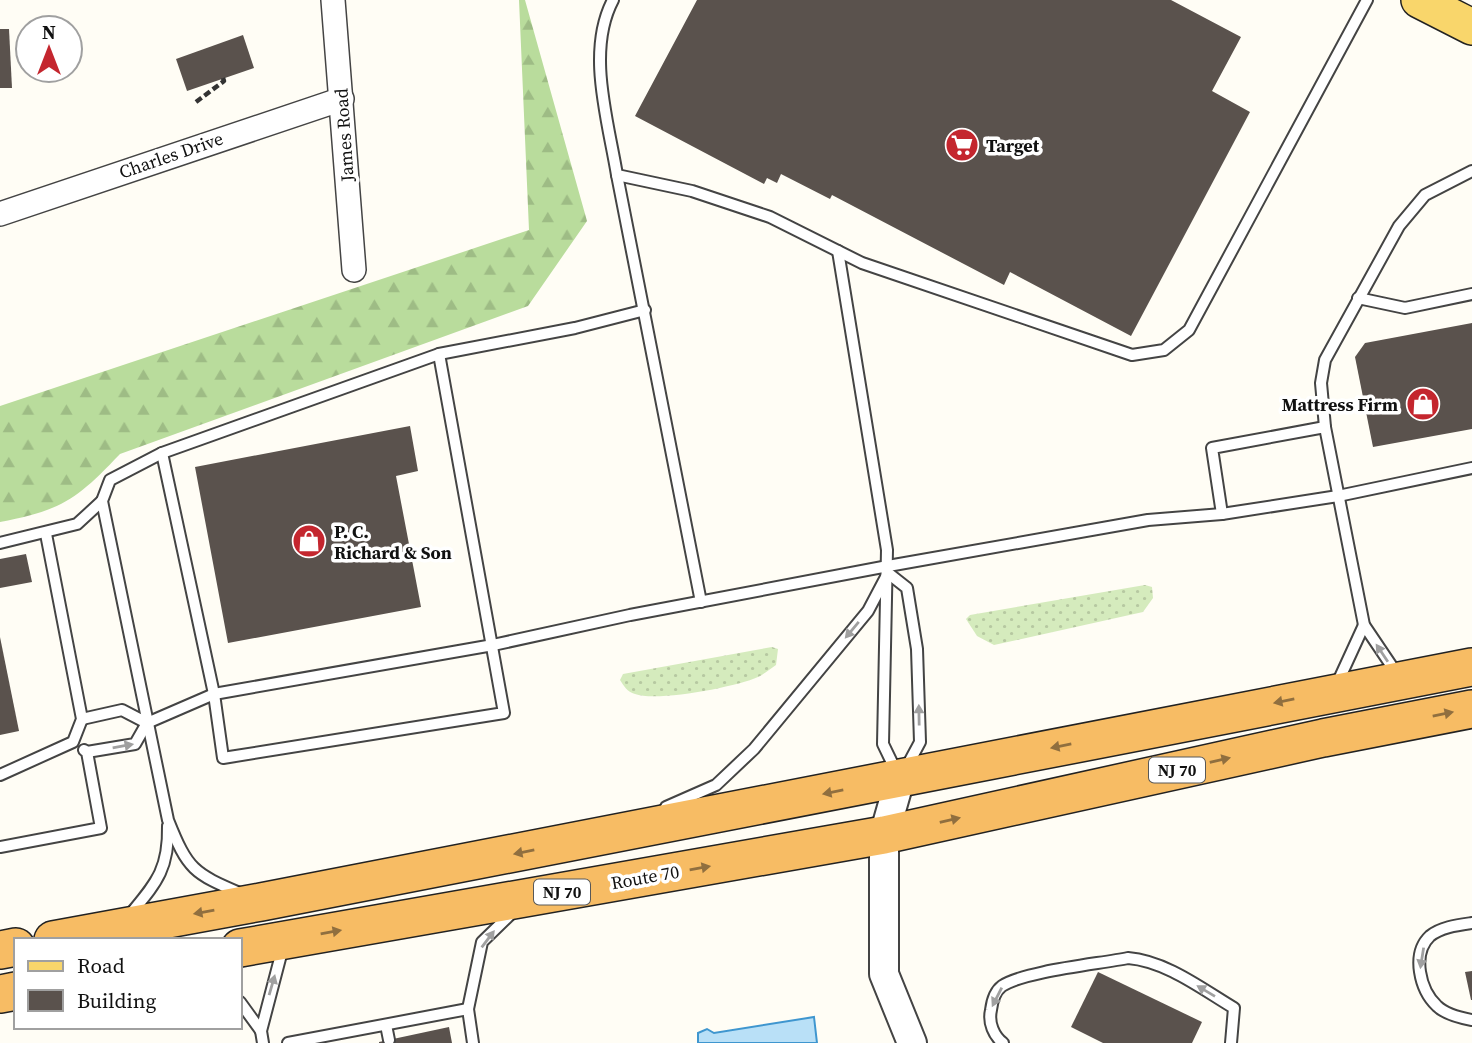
<svg xmlns="http://www.w3.org/2000/svg" width="1472" height="1043" font-family="'Source Serif 4',serif">
<defs>
<pattern id="forest-firs" width="22" height="20" patternUnits="userSpaceOnUse" patternTransform="scale(1.75)"><rect width="22" height="20" fill="#b9dc9c"/><path d="M5 1l3.5 6h-7zM16 11l3.5 6h-7z" fill="#9ebc85"/></pattern>
<pattern id="garden-dots" width="8" height="8" patternUnits="userSpaceOnUse" patternTransform="scale(1.75)"><rect width="8" height="8" fill="#d5ebbd"/><path d="M2 2h.1M6 6h.1" fill="none" stroke="#b6c8a1" stroke-width="1.8" stroke-linecap="round"/></pattern>
</defs>
<rect width="100%" height="100%" fill="#fffdf5"/>
<path fill="url(#forest-firs)" d="M 519,0 L 525,0 L 587,221 L 528,306 L 120,454 C 77,499 63,510 0,522 L 0,406 L 529,230 Z"/>
<g fill="url(#garden-dots)">
<path d="M 1145,585 L 1152,587 L 1153,598 L 1143,612 L 994,645 L 977,636 L 966,619 L 970,615 Z"/>
<path d="M 772,647 L 778,649 L 776,665 C 770,669 764,674 758,677 C 736,687 657,702 635,694 C 627,692 624,686 620,680 L 623,674 Z"/>
</g>
<path fill="#b9e0f7" stroke="#3f96cf" stroke-width="2" d="M 814,1017 L 817,1043 L 698,1043 L 698,1033 L 707,1029 L 714,1033 Z"/>
<g fill="#5a524d">
<path d="M 697,0 L 1171,0 L 1241,37 L 1212,91 L 1250,112 L 1131,336 L 1010,272 L 1004,285 L 832,195 L 830,199 L 781,174 L 777,183 L 767,178 L 764,184 L 635,116 Z"/>
<path d="M 0,29 L 9,29 L 12,88 L 0,88 Z"/>
<path d="M 243,35 L 254,68 L 187,91 L 176,59 Z"/>
<path d="M 1472,323 L 1472,429 L 1373,447 L 1355,357 L 1365,343 Z"/>
<path d="M 410,426 L 418,471 L 396,476 L 421,607 L 228,643 L 195,467 Z"/>
<path d="M 26,554 L 32,582 L 0,588 L 0,559 Z"/>
<path d="M 0,637 L 19,731 L 0,735 Z"/>
<path d="M 1472,971 L 1472,1000 L 1471,1000 L 1465,972 Z"/>
<path d="M 1098,972 L 1202,1022 L 1192,1043 L 1103,1043 L 1071,1027 Z"/>
<path d="M 449,1027 L 452,1043 L 379,1043 L 379,1042 Z"/>
</g>
<g fill="none" stroke-linecap="round" stroke-linejoin="round">
<defs>
<g id="service">
<path d="M 613,0 C 586,51 608,120 617,175 L 692,191 L 770,217 L 862,263 L 1132,355 L 1164,350 L 1189,330 L 1367,0"/>
<path d="M 617,175 L 701,602"/>
<path d="M 838,251 L 887,550 L 883,744 L 897,773"/>
<path d="M 1358,298 L 1405,308 L 1472,294"/>
<path d="M 1325,427 L 1212,448 L 1222,514 L 1338,496 L 1472,468"/>
<path d="M 162,453 L 214,694 L 223,758 L 504,713 L 439,354"/>
<path d="M 0,543 L 77,524 L 102,501"/>
<path d="M 888,573 L 907,588 L 917,649 L 920,742 L 905,770"/>
<path d="M 1397,674 L 1364,625 L 1325,427 L 1321,383 L 1325,360 L 1399,226 L 1425,195 L 1472,171"/>
<path d="M 1336,686 L 1364,625"/>
<path d="M 82,719 L 122,710 L 147,723"/>
<path d="M 87,752 L 135,744 L 147,723 L 214,694 L 493,645 L 630,615 L 888,566 L 1148,520 L 1222,514"/>
<path d="M 0,775 L 73,742 L 82,719 L 46,534"/>
<path d="M 666,807 L 716,785 L 754,749 L 868,611 L 887,575"/>
<path d="M 0,847 L 101,828 L 87,752 L 84,750"/>
<path d="M 242,894 C 193,873 188,870 168,820 L 102,501 L 110,480 L 162,453 L 439,354 L 575,328 L 645,310"/>
<path d="M 128,917 C 155,884 169,871 168,826"/>
<path d="M 1472,923 C 1458,925 1441,927 1430,936 C 1411,954 1420,990 1437,1006 C 1445,1014 1461,1018 1472,1020"/>
<path d="M 240,1002 L 261,1031"/>
<path d="M 386,1025 L 389,1040"/>
<path d="M 263,1043 L 261,1031 L 283,947"/>
<path d="M 288,1043 L 468,1009"/>
<path d="M 473,1043 L 468,1009 L 482,942 L 514,911"/>
<path d="M 1003,1043 C 994,1036 988,1023 991,1010 C 992,1002 994,992 1002,986 C 1025,971 1098,964 1128,958 C 1166,961 1202,989 1234,1008 L 1231,1043"/>
</g>
<g id="minor">
<path d="M 333,0 L 354,270"/>
<path d="M 0,214 L 342,99"/>
</g>
<path id="tertiary" d="M 900,779 L 884,835 L 884,974 L 912,1043"/>
<path id="primary" d="M 1419,0 L 1472,27"/>
<g id="trunk">
<path d="M 53,940 L 261,902 L 1472,667"/>
<path d="M 240,948 L 884,835 L 1323,738 L 1472,709"/>
<path d="M 0,950 L 16,947"/>
<path d="M 0,994 L 16,991"/>
</g>
</defs>
<use href="#service" stroke="#444" stroke-width="14"/>
<use href="#minor" stroke="#444" stroke-width="26"/>
<use href="#tertiary" stroke="#444" stroke-width="32"/>
<use href="#primary" stroke="#222" stroke-width="38"/>
<use href="#trunk" stroke="#222" stroke-width="40"/>
<path stroke="#333" stroke-width="4.5" stroke-dasharray="7 3.5" stroke-linecap="butt" d="M 196,102 L 224,81 L 223,78"/>
<use href="#service" stroke="#fff" stroke-width="10"/>
<use href="#minor" stroke="#fff" stroke-width="23"/>
<use href="#tertiary" stroke="#fff" stroke-width="28"/>
<use href="#primary" stroke="#f9d66b" stroke-width="35"/>
<use href="#trunk" stroke="#f7bc64" stroke-width="37"/>
</g>
<defs><path id="oneway-solid" d="M-6-.8H1V-3.2L6.5 0L1 3.2V.8H-6Z" transform="scale(1.75)"/></defs>
<g fill="#a0a0a0">
<use href="#oneway-solid" transform="translate(852 630) rotate(130)"/>
<use href="#oneway-solid" transform="translate(1382 653) rotate(-124)"/>
<use href="#oneway-solid" transform="translate(919 715) rotate(-91)"/>
<use href="#oneway-solid" transform="translate(123 746) rotate(-10)"/>
<use href="#oneway-solid" transform="translate(488 939) rotate(-53)"/>
<use href="#oneway-solid" transform="translate(1422 958) rotate(99)"/>
<use href="#oneway-solid" transform="translate(272 985) rotate(-74)"/>
<use href="#oneway-solid" transform="translate(1206 991) rotate(-149)"/>
<use href="#oneway-solid" transform="translate(997 997) rotate(117)"/>
</g>
<g fill="#906f3f">
<use href="#oneway-solid" transform="translate(1284 701) rotate(169)"/>
<use href="#oneway-solid" transform="translate(1443 714) rotate(-11)"/>
<use href="#oneway-solid" transform="translate(1061 746) rotate(169)"/>
<use href="#oneway-solid" transform="translate(1220 760) rotate(-13)"/>
<use href="#oneway-solid" transform="translate(833 792) rotate(169)"/>
<use href="#oneway-solid" transform="translate(950 820) rotate(-13)"/>
<use href="#oneway-solid" transform="translate(524 852) rotate(169)"/>
<use href="#oneway-solid" transform="translate(700 868) rotate(-10)"/>
<use href="#oneway-solid" transform="translate(204 912) rotate(170)"/>
<use href="#oneway-solid" transform="translate(331 932) rotate(-10)"/>
</g>
<defs>
<symbol id="supermarket-disc" viewBox="-11 -11 22 22"><circle r="9.5" fill="#c4262e" stroke="#fff"/><path d="M-6-5.5h2.5l.6 2H6L4.5 2H-2.5L-4.4-4H-6ZM-1.5 3.2a1.3 1.3 0 1 0 .1 0ZM3 3.2a1.3 1.3 0 1 0 .1 0Z" fill="#fff"/></symbol>
<symbol id="shop-disc" viewBox="-11 -11 22 22"><circle r="9.5" fill="#c4262e" stroke="#fff"/><path d="M-5-2.5h2.3a2.7 3.5 0 0 1 5.4 0H5L5.5 6h-11ZM-1.5-2.5h3a1.5 2.3 0 0 0-3 0Z" fill="#fff"/></symbol>
</defs>
<g fill-rule="evenodd">
<use href="#supermarket-disc" x="943" y="126" width="38" height="38"/>
<use href="#shop-disc" x="1404" y="385" width="38" height="38"/>
<use href="#shop-disc" x="290" y="522" width="38" height="38"/>
</g>
<g text-anchor="middle" dominant-baseline="central" stroke-width="7" stroke-linejoin="round" paint-order="stroke">
<g fill="#fff" stroke="#585858" stroke-width="2">
<rect x="1149" y="757.5" width="56" height="25" rx="5"/>
<rect x="534" y="879.5" width="56" height="25" rx="5"/>
</g>
<g font-size="16" font-weight="bold" fill="#111">
<text x="1177" y="770">NJ 70</text>
<text x="562" y="892">NJ 70</text>
</g>
<g font-size="18" fill="#111" stroke="#fff">
<text transform="translate(344 135) rotate(-94)">James Road</text>
<text transform="translate(171 155) rotate(-19)">Charles Drive</text>
<text transform="translate(645 877) rotate(-10)">Route 70</text>
</g>
<g font-size="18" font-weight="bold" fill="#111" stroke="#fff" text-anchor="start">
<text x="986" y="145">Target</text>
<text x="1398" y="404" text-anchor="end">Mattress Firm</text>
<text x="334" y="531">P. C.<tspan x="334" dy="21">Richard &amp; Son</tspan></text>
</g>
</g>
<rect x="14" y="938" width="228" height="91" fill="#ffffff" stroke="#a0a0a0" stroke-width="2"/>
<rect x="28" y="961" width="35" height="10" fill="#f9d66b" stroke="#a0a0a0" stroke-width="2"/>
<text x="77" y="973" font-size="21" fill="#111111">Road</text>
<rect x="28" y="990" width="35" height="21" fill="#5a524d" stroke="#a0a0a0" stroke-width="2"/>
<text x="77" y="1008" font-size="21" fill="#111111">Building</text>
<g transform="translate(49 49)"><circle r="33" fill="#ffffff" stroke="#a0a0a0" stroke-width="2"/>
<path d="M0-5L12 26L0 18L-12 26Z" fill="#c4262e"/>
<text y="-10" font-size="19" font-weight="bold" text-anchor="middle" fill="#111111">N</text>
</g>
</svg>
